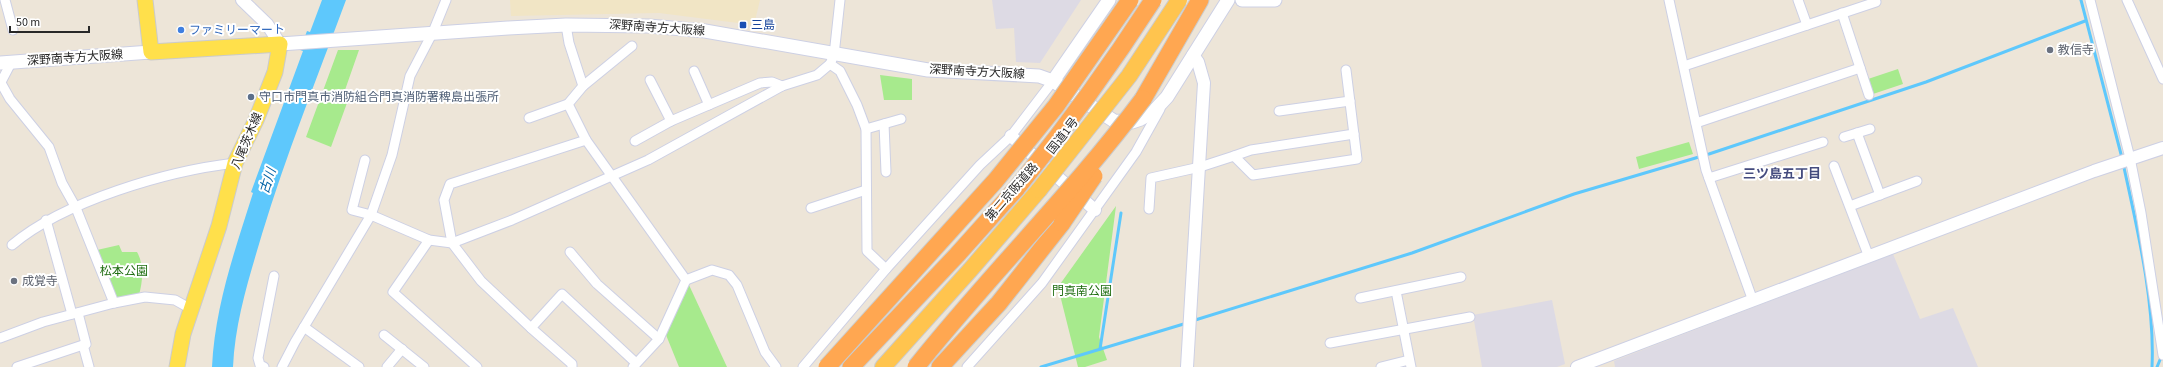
<svg xmlns="http://www.w3.org/2000/svg" width="2163" height="367" font-family="'Source Sans 3','Noto Sans JP',sans-serif">
<rect width="100%" height="100%" fill="#ede5d8"/>
<g fill="#dddae4">
<path d="M 992,0 L 1081,0 L 1040,63 L 1016,62 L 1014,28 L 996,29 Z"/>
<path d="M 1893,254 L 1920,319 L 1953,308 L 1978,367 L 1615,367 L 1614,361 Z"/>
<path d="M 1552,300 L 1565,364 L 1557,367 L 1482,367 L 1473,315 Z"/>
</g>
<path fill="#f1e5c5" d="M 510,0 L 760,0 L 754,25 L 659,13 L 511,16 Z"/>
<g fill="#a7ea8d">
<path d="M 338,50 L 359,50 L 345,90 L 351,92 L 331,147 L 306,137 Z"/>
<path d="M 1898,69 L 1903,84 L 1873,94 L 1868,79 Z"/>
<path d="M 880,75 L 912,79 L 912,100 L 884,100 Z"/>
<path d="M 1689,142 L 1693,154 L 1639,169 L 1636,157 Z"/>
<path d="M 1116,206 L 1099,337 L 1107,360 L 1085,367 L 1078,367 L 1058,287 Z"/>
<path d="M 119,245 L 122,252 L 137,252 C 144,264 143,281 139,295 L 115,299 L 97,250 Z"/>
<path d="M 689,285 L 727,367 L 679,367 L 666,335 Z"/>
</g>
<path fill="#5ec8fc" d="M 322,0 L 346,0 C 317,78 286,155 262,234 C 249,278 235,321 233,367 L 212,367 C 215,306 235,250 253,193 L 251,192 L 303,51 L 300,50 L 307,31 L 310,32 Z"/>
<g fill="none" stroke-linecap="round" stroke-linejoin="round">
<g stroke="#5ec8fc" stroke-width="3">
<path d="M 2081,0 L 2122,158"/>
<path d="M 2123,163 C 2137,228 2155,301 2152,367"/>
<path d="M 1192,321 L 1412,253 L 1574,194 L 1709,154 L 1926,82 L 2085,21"/>
<path d="M 1100,349 L 1121,213"/>
<path d="M 1041,367 L 1187,323"/>
<path d="M 2157,367 L 2162,355"/>
</g>
<defs>
<g id="minor">
<path d="M 5,0 L 13,30"/>
<path d="M 1669,0 L 1706,170 L 1753,301"/>
<path d="M 1798,0 L 1807,25"/>
<path d="M 2090,0 L 2130,158 L 2141,213 L 2163,355"/>
<path d="M 2127,0 L 2163,79"/>
<path d="M 1842,13 L 1869,95"/>
<path d="M 566,25 L 569,43 L 583,86 L 568,104 L 586,140 L 686,280 L 659,339 L 633,367"/>
<path d="M 830,64 L 840,71 L 857,105 L 866,129 L 867,251 L 886,269"/>
<path d="M 1684,66 L 1876,2"/>
<path d="M 694,71 L 709,105"/>
<path d="M 650,80 L 671,121"/>
<path d="M 1,83 L 10,99 L 49,147 L 62,183 L 76,208 L 114,303"/>
<path d="M 0,84 L 11,63"/>
<path d="M 583,86 L 632,46"/>
<path d="M 1279,111 L 1350,101"/>
<path d="M 529,118 L 568,104"/>
<path d="M 1696,123 L 1860,68"/>
<path d="M 884,124 L 886,172"/>
<path d="M 866,129 L 901,119"/>
<path d="M 1857,133 L 1880,195"/>
<path d="M 1844,137 L 1870,129"/>
<path d="M 635,141 L 671,121 L 760,83 L 772,82 L 782,86"/>
<path d="M 1234,156 L 1251,150 L 1354,134"/>
<path d="M 365,160 L 352,210 L 371,215 L 429,240 L 452,243 L 512,220 L 648,160 L 782,86 L 817,75 L 830,64 L 834,55 L 840,0"/>
<path d="M 1834,166 L 1869,257"/>
<path d="M 1709,178 L 1823,142"/>
<path d="M 1850,206 L 1917,181"/>
<path d="M 811,208 L 866,190"/>
<path d="M 1149,209 L 1151,178 L 1200,167 L 1234,156 L 1253,175 L 1357,159 L 1346,70"/>
<path d="M 46,220 L 72,314"/>
<path d="M 429,240 L 393,292 L 477,367"/>
<path d="M 12,245 C 64,201 167,171 235,163"/>
<path d="M 570,252 L 597,284 L 659,339"/>
<path d="M 686,280 L 712,270 L 729,275 L 737,285 L 765,352 L 776,367"/>
<path d="M 1396,291 L 1411,367"/>
<path d="M 1360,298 L 1461,277"/>
<path d="M 304,327 L 359,367"/>
<path d="M 531,328 L 562,294 L 636,363"/>
<path d="M 384,335 L 424,367"/>
<path d="M 0,338 L 43,322 L 114,303 L 145,297 L 175,300 L 191,309"/>
<path d="M 1330,343 L 1470,317"/>
<path d="M 83,345 L 89,367"/>
<path d="M 17,367 L 86,344 L 78,313"/>
<path d="M 264,367 L 260,365 L 258,358 L 274,276"/>
<path d="M 282,367 L 295,342 L 371,215 L 392,155 L 410,76 L 433,32 L 446,0"/>
<path d="M 387,367 L 402,349"/>
<path d="M 572,367 L 572,364 L 531,328 L 481,281 L 452,243 L 444,200 L 450,184 L 586,140"/>
<path d="M 803,367 L 886,269 L 980,165 L 1011,136 L 1053,81"/>
<path d="M 967,367 L 1042,283 L 1136,152 L 1160,109"/>
<path d="M 1381,367 L 1409,360"/>
</g>
<g id="tertiary">
<path d="M 242,0 L 267,24 L 280,44"/>
<path d="M 1011,136 L 1095,210"/>
<path d="M 1187,367 L 1204,83 L 1198,62 L 1193,55"/>
<path d="M 1577,367 L 2094,171 L 2163,148"/>
</g>
<g id="secondary">
<path d="M 1242,0 L 1275,0"/>
<path d="M 280,44 L 508,28 L 566,25 L 649,26 L 705,31 L 928,70 L 1039,76 L 1053,81 L 1114,121 L 1132,122 L 1141,119 L 1153,112 L 1167,97 L 1228,0"/>
<path d="M 0,63 L 151,52"/>
<path d="M 1053,81 L 1109,0"/>
</g>
<path id="primary" d="M 145,0 L 151,52 L 280,44 L 275,72 L 256,120 L 235,163 L 219,226 L 183,334 L 177,367"/>
<path id="trunk" d="M 883,367 L 971,269 L 1039,190"/>
<g id="motorway">
<path d="M 1143,99 L 1200,0"/>
<path d="M 851,367 L 957,255 L 1017,188"/>
<path d="M 940,367 L 999,303 L 1062,223"/>
</g>
</defs>
<use href="#minor" stroke="#cdd0e4" stroke-width="11"/>
<use href="#tertiary" stroke="#cdd0e4" stroke-width="14"/>
<use href="#secondary" stroke="#cdd0e4" stroke-width="15"/>
<use href="#primary" stroke="#cbcbcb" stroke-width="17"/>
<use href="#trunk" stroke="#cbcbcb" stroke-width="18"/>
<use href="#motorway" stroke="#cbcbcb" stroke-width="19"/>
<use href="#minor" stroke="#fff" stroke-width="9"/>
<use href="#tertiary" stroke="#fff" stroke-width="12"/>
<use href="#secondary" stroke="#fff" stroke-width="13"/>
<use href="#primary" stroke="#ffe04b" stroke-width="15"/>
<use href="#trunk" stroke="#ffc44e" stroke-width="16"/>
<use href="#motorway" stroke="#ffa751" stroke-width="17"/>
<defs>
<path id="trunk-bridge" d="M 1039,190 L 1129,76 L 1179,0"/>
<g id="motorway-bridge">
<path d="M 1017,188 C 1067,126 1110,67 1153,0"/>
<path d="M 1062,223 L 1094,176"/>
<path d="M 827,367 L 996,180 L 1056,106 L 1130,0"/>
<path d="M 916,367 C 989,275 1073,193 1143,99"/>
</g>
</defs>
<use href="#trunk-bridge" stroke="#cbcbcb" stroke-width="18" stroke-linecap="butt"/>
<use href="#motorway-bridge" stroke="#cbcbcb" stroke-width="19" stroke-linecap="butt"/>
<use href="#trunk-bridge" stroke="#ffc44e" stroke-width="16"/>
<use href="#motorway-bridge" stroke="#ffa751" stroke-width="17"/>
</g>
<rect fill="#1a4fb4" stroke="#fff" stroke-width="1.5" x="739" y="21" width="8" height="8" rx="2"/>
<circle fill="#3f7fe0" stroke="#fff" stroke-width="1.5" cx="181" cy="30" r="4"/>
<g fill="#6b7280" stroke="#fff" stroke-width="1.5">
<circle cx="2050" cy="50" r="4"/>
<circle cx="14" cy="281" r="4"/>
</g>
<circle fill="#5c6f8a" stroke="#fff" stroke-width="1.5" cx="251" cy="97" r="4"/>
<g text-anchor="middle" dominant-baseline="central" stroke-width="4" stroke-linejoin="round" paint-order="stroke">
<g font-size="12" fill="#164399" stroke="#fff" text-anchor="start">
<text x="751" y="25">三島</text>
</g>
<g font-size="12" fill="#282828" stroke="#fff">
<text transform="translate(657 28) rotate(4)">深野南寺方大阪線</text>
<text transform="translate(75 58) rotate(-4)">深野南寺方大阪線</text>
<text transform="translate(977 72) rotate(3)">深野南寺方大阪線</text>
<text transform="translate(1063 136) rotate(-52)">国道1号</text>
<text transform="translate(247 141) rotate(-67)">八尾茨木線</text>
<text transform="translate(1012 192) rotate(-49)">第二京阪道路</text>
</g>
<g font-size="12" fill="#366cbe" stroke="#fff" text-anchor="start">
<text x="189" y="30">ファミリーマート</text>
</g>
<g font-size="12" fill="#5b616d" stroke="#fff" text-anchor="start">
<text x="2058" y="50">教信寺</text>
<text x="22" y="281">成覚寺</text>
</g>
<g font-size="12" fill="#4e5e75" stroke="#fff" text-anchor="start">
<text x="259" y="97">守口市門真市消防組合門真消防署稗島出張所</text>
</g>
<g font-size="12" fill="#1f6d11" stroke="#fff">
<text x="124" y="271">松本公園</text>
<text x="1082" y="291">門真南公園</text>
</g>
<g font-size="13" font-weight="bold" fill="#444b7e" stroke="#fff">
<text x="1782" y="174">三ツ島五丁目</text>
</g>
<g font-size="13" font-style="italic" fill="#0062a5" stroke="#fff">
<text transform="translate(268 181) rotate(-72)">古川</text>
</g>
</g>
<path d="M10 26v6h79v-6" fill="none" stroke="#282828" stroke-width="2"/>
<text x="16" y="26" font-size="12" fill="#282828" stroke="#ffffff" stroke-width="3" paint-order="stroke">50 m</text>
</svg>
